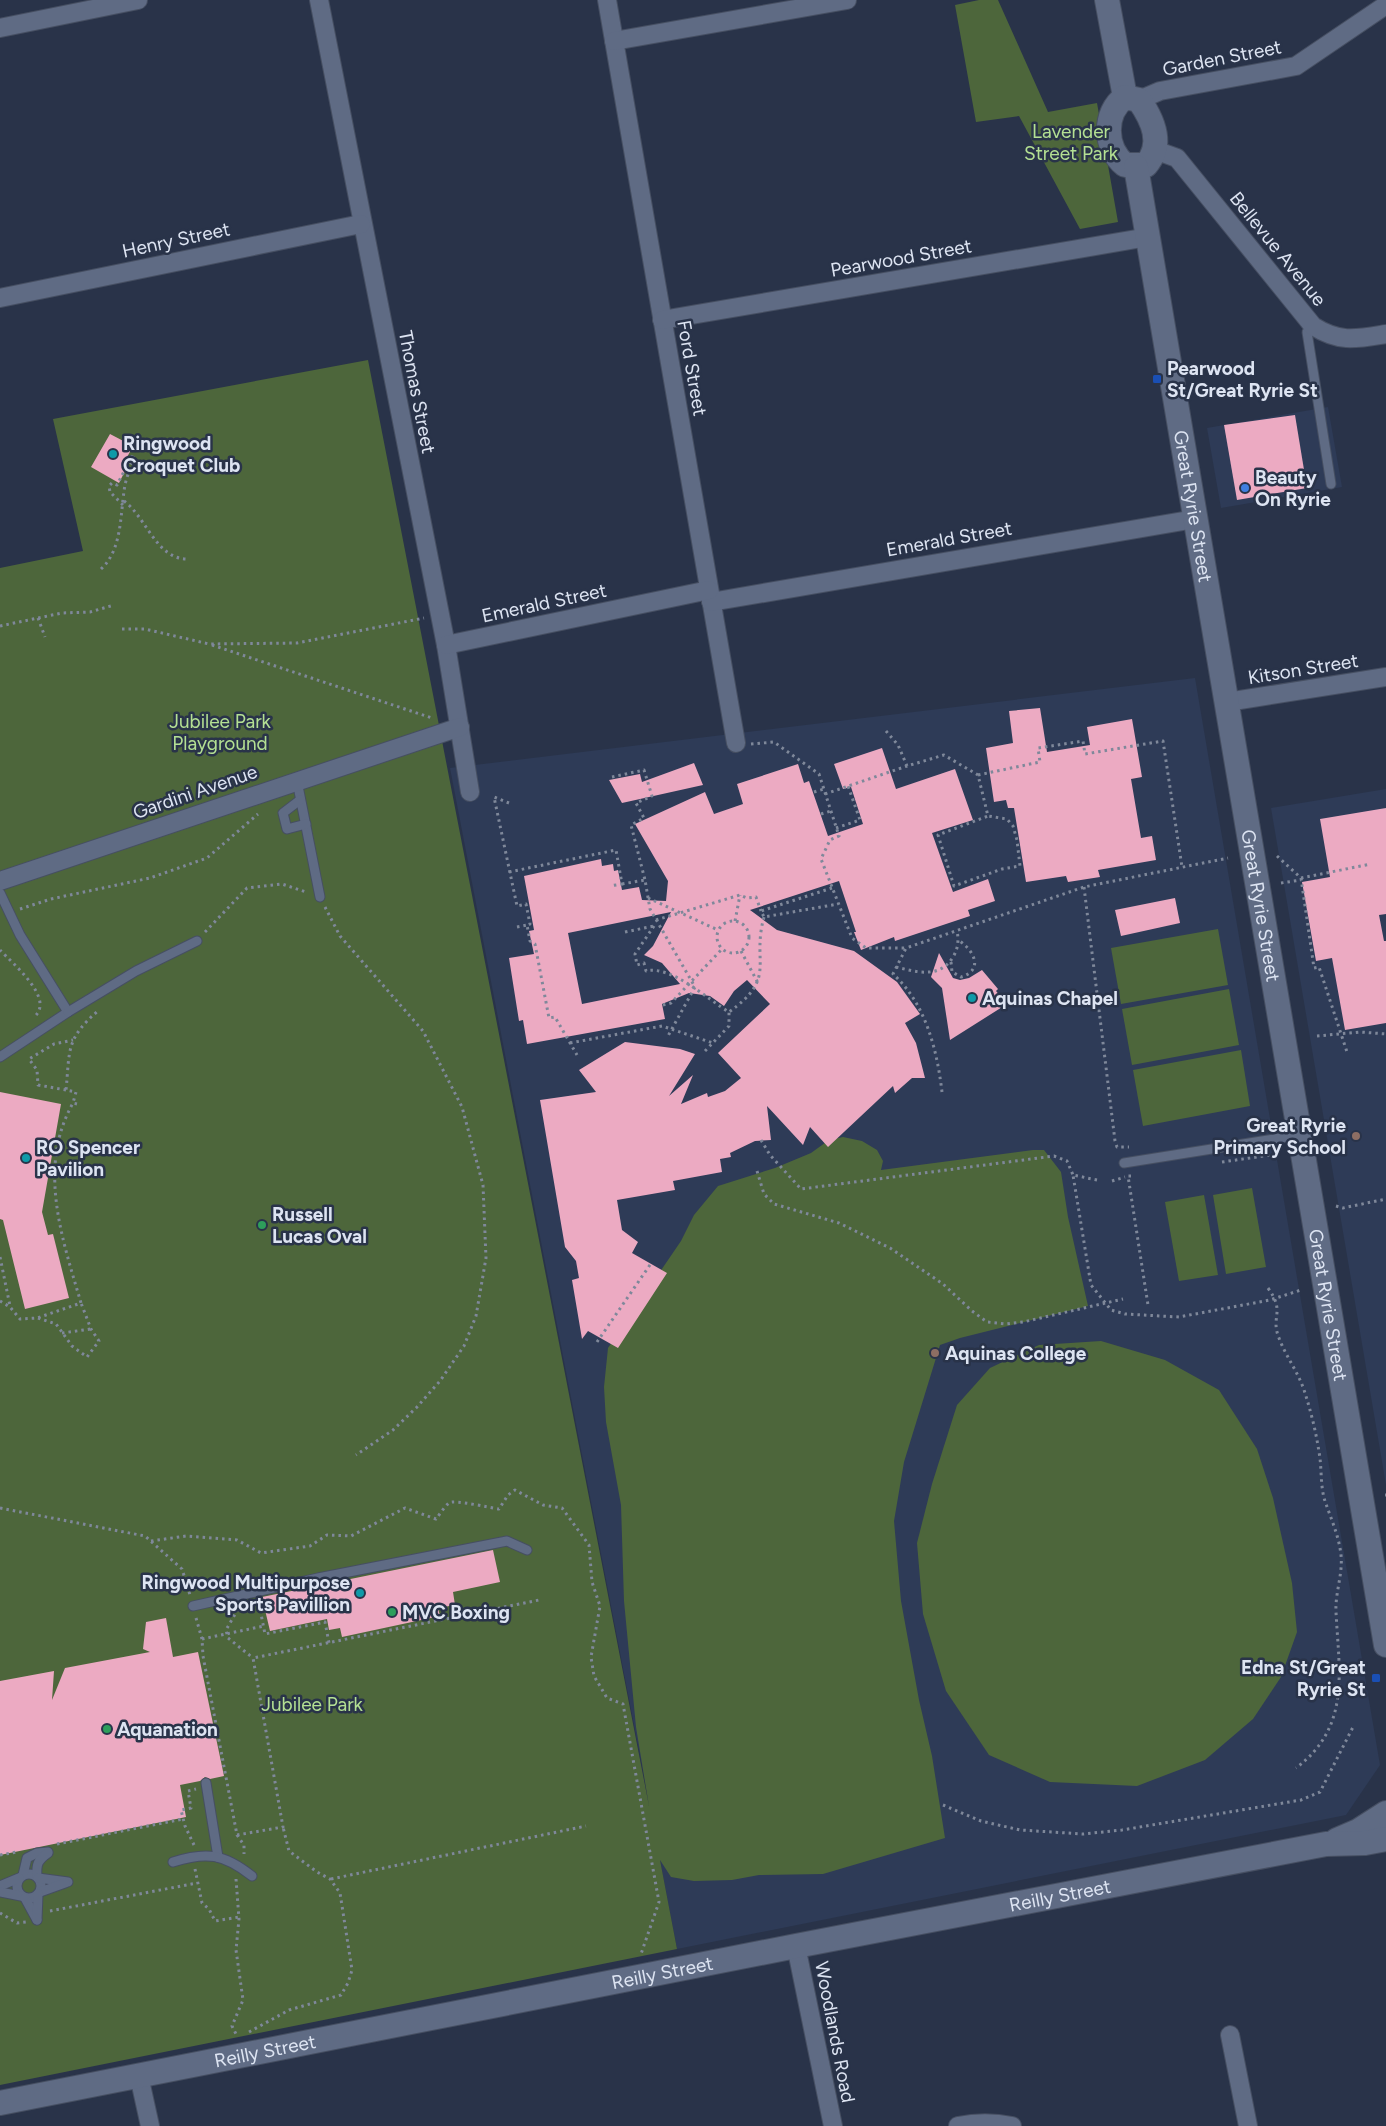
<svg xmlns="http://www.w3.org/2000/svg" width="1386" height="2126" font-family="Figtree,sans-serif">
<rect width="100%" height="100%" fill="#293349"/>
<g fill="#2e3b57">
<path d="M 1328,407 L 1342,487 L 1221,508 L 1207,428 Z"/>
<path d="M 1195,678 L 1380,1765 L 1346,1815 L 677,1949 L 450,768 Z"/>
<path d="M 1386,789 L 1386,1485 L 1271,808 Z"/>
</g>
<g fill="#4d663b">
<path d="M 979,0 L 998,0 L 1048,112 L 1097,103 L 1118,222 L 1080,229 L 1019,116 L 976,122 L 955,5 Z"/>
<path d="M 368,360 L 649,1806 L 636,1727 L 624,1601 L 621,1505 L 606,1422 L 604,1387 L 608,1348 L 681,1241 L 694,1215 L 718,1186 L 775,1168 L 811,1153 L 829,1140 L 843,1137 L 862,1141 L 877,1150 L 883,1161 L 881,1170 L 1033,1150 L 1044,1150 L 1061,1172 L 1068,1217 L 1088,1306 L 960,1338 L 940,1345 L 904,1462 L 894,1521 L 901,1601 L 919,1700 L 932,1756 L 945,1838 L 823,1874 L 759,1875 L 732,1880 L 694,1881 L 671,1877 L 660,1860 L 677,1949 L 0,2085 L 0,568 L 83,551 L 53,419 Z"/>
<path d="M 1218,929 L 1228,985 L 1121,1004 L 1111,948 Z"/>
<path d="M 1229,989 L 1239,1045 L 1132,1065 L 1122,1009 Z"/>
<path d="M 1241,1050 L 1250,1106 L 1143,1126 L 1133,1070 Z"/>
<path d="M 1252,1188 L 1266,1267 L 1226,1274 L 1213,1195 Z"/>
<path d="M 1204,1195 L 1218,1275 L 1179,1281 L 1165,1202 Z"/>
<path d="M 1101,1341 L 1165,1360 L 1219,1390 L 1257,1449 L 1273,1498 L 1292,1583 L 1297,1632 L 1281,1677 L 1253,1719 L 1205,1760 L 1137,1786 L 1050,1782 L 989,1755 L 946,1691 L 923,1614 L 917,1543 L 932,1484 L 957,1405 L 990,1368 L 1039,1345 Z"/>
</g>
<g fill="#ecaac2" fill-rule="evenodd">
<path d="M 1295,415 L 1307,488 L 1237,500 L 1224,425 Z"/>
<path d="M 110,434 L 133,446 L 124,463 L 128,465 L 119,483 L 91,467 Z"/>
<path d="M 1040,708 L 1047,752 L 1090,745 L 1087,727 L 1132,719 L 1142,777 L 1131,779 L 1141,838 L 1152,836 L 1156,860 L 1098,870 L 1100,877 L 1068,882 L 1066,876 L 1026,882 L 1014,808 L 1008,808 L 1006,800 L 994,802 L 986,748 L 1013,743 L 1009,711 Z"/>
<path d="M 882,748 L 896,789 L 955,769 L 973,820 L 932,833 L 953,892 L 988,879 L 995,901 L 968,910 L 970,916 L 895,941 L 894,937 L 861,950 L 854,932 L 856,932 L 839,881 L 750,910 L 777,930 L 854,951 L 897,982 L 920,1014 L 905,1023 L 916,1043 L 925,1078 L 912,1078 L 895,1093 L 893,1086 L 828,1147 L 810,1127 L 803,1145 L 767,1106 L 771,1140 L 755,1141 L 730,1153 L 731,1157 L 720,1159 L 722,1172 L 673,1181 L 675,1190 L 617,1200 L 622,1230 L 638,1242 L 632,1253 L 667,1273 L 618,1348 L 588,1331 L 582,1339 L 572,1280 L 579,1278 L 576,1261 L 565,1247 L 540,1100 L 596,1092 L 579,1070 L 625,1042 L 680,1049 L 695,1054 L 669,1096 L 693,1075 L 681,1104 L 707,1093 L 708,1097 L 725,1091 L 741,1078 L 718,1053 L 770,1004 L 747,980 L 734,991 L 724,1006 L 710,996 L 689,993 L 662,1004 L 665,1019 L 527,1044 L 523,1020 L 519,1021 L 509,958 L 534,954 L 529,931 L 534,930 L 524,876 L 601,859 L 602,866 L 613,864 L 614,871 L 618,870 L 622,890 L 639,887 L 642,900 L 666,901 L 668,881 L 635,824 L 705,792 L 714,814 L 743,804 L 737,784 L 798,764 L 804,783 L 809,781 L 828,836 L 863,824 L 851,787 L 843,789 L 834,764 ZM 671,912 L 653,946 L 644,955 L 662,963 L 680,984 L 582,1004 L 568,933 Z"/>
<path d="M 694,763 L 703,785 L 622,803 L 609,780 L 640,774 L 642,782 Z"/>
<path d="M 1386,808 L 1386,914 L 1379,915 L 1384,941 L 1386,941 L 1386,1023 L 1345,1030 L 1332,958 L 1316,961 L 1302,882 L 1330,877 L 1320,819 Z"/>
<path d="M 1175,898 L 1180,923 L 1121,936 L 1115,910 Z"/>
<path d="M 939,953 L 953,978 L 960,980 L 969,978 L 982,970 L 998,989 L 996,991 L 1007,1004 L 950,1040 L 942,988 L 931,977 Z"/>
<path d="M 0,1092 L 61,1104 L 42,1212 L 48,1235 L 53,1234 L 69,1298 L 25,1309 L 3,1220 L 0,1219 Z"/>
<path d="M 493,1550 L 500,1582 L 453,1592 L 455,1605 L 438,1608 L 440,1616 L 342,1637 L 340,1628 L 329,1630 L 327,1619 L 270,1631 L 262,1597 Z"/>
<path d="M 166,1618 L 173,1657 L 198,1652 L 224,1776 L 210,1779 L 205,1777 L 200,1781 L 180,1785 L 186,1817 L 0,1855 L 0,1681 L 54,1671 L 52,1700 L 65,1668 L 150,1652 L 143,1649 L 146,1622 Z"/>
</g>
<g fill="none" stroke-linecap="round" stroke-linejoin="round">
<defs>
<g id="lane">
<path d="M 1313,326 L 1307,332 L 1331,484"/>
<path d="M 297,781 L 320,897"/>
<path d="M 300,800 L 283,813 L 287,829 L 306,824"/>
<path d="M 0,893 L 20,935 L 68,1012 L 0,1057"/>
<path d="M 68,1012 L 136,971 L 197,941"/>
<path d="M 1124,1163 L 1299,1135"/>
<path d="M 193,1606 L 318,1578 L 507,1541 L 527,1550"/>
<path d="M 206,1783 L 218,1857"/>
<path d="M 173,1862 C 207,1851 224,1854 252,1876"/>
<circle cx="29" cy="1886" r="12"/>
<path d="M 23,1875 L 27,1858 L 37,1853 L 48,1852"/>
<path d="M 37,1876 C 36,1864 38,1860 48,1853"/>
<path d="M 38,1878 L 68,1882"/>
<path d="M 0,1886 L 19,1878"/>
<path d="M 0,1892 L 21,1896"/>
<path d="M 40,1892 L 65,1883"/>
<path d="M 25,1898 L 37,1920"/>
<path d="M 37,1920 L 38,1894"/>
</g>
<g id="street">
<path d="M 319,0 L 446,645 L 470,792"/>
<path d="M 607,0 L 736,743"/>
<path d="M 0,28 L 138,0"/>
<path d="M 614,41 L 847,0"/>
<path d="M 1139,100 L 1160,91 L 1296,66 L 1386,5"/>
<path d="M 1155,150 L 1177,158 L 1313,326 C 1340,343 1356,339 1386,334"/>
<path d="M 0,298 L 361,224"/>
<path d="M 662,320 L 1148,237"/>
<path d="M 711,602 L 1195,519"/>
<path d="M 446,645 L 709,590"/>
<path d="M 1227,702 L 1386,677"/>
<path d="M 0,881 L 460,727"/>
<path d="M 796,1946 L 833,2126"/>
<path d="M 1230,2035 L 1248,2126"/>
<path d="M 139,2076 L 150,2126"/>
<path d="M 958,2126 C 977,2122 993,2122 1012,2126"/>
</g>
<g id="secondary">
<path d="M 1107,0 L 1125,97"/>
<path d="M 1125,97 L 1139,100 C 1153,120 1164,144 1146,165 L 1125,165 C 1104,148 1103,113 1125,97 Z"/>
<path id="s1" d="M 1136,167 L 1386,1645"/>
<path d="M 1337,1840 L 1358,1831 L 1386,1813"/>
<path id="s2" d="M 0,2103 L 796,1946 L 1326,1844 L 1365,1843 L 1386,1839"/>
</g>
</defs>
<use href="#lane" stroke="#464f62" stroke-width="11"/>
<use href="#street" stroke="#464f62" stroke-width="20"/>
<use href="#secondary" stroke="#464f62" stroke-width="26"/>
<g stroke="#7f889a" stroke-width="3" stroke-dasharray="2.5 4" stroke-linecap="butt">
<path d="M 124,501 C 146,517 156,558 186,559"/>
<path d="M 123,505 L 110,492 L 109,486 L 112,483 L 117,485 L 133,454"/>
<path d="M 101,569 C 123,549 120,512 125,485 C 129,467 135,464 133,443 L 124,438"/>
<path d="M 38,618 L 45,637"/>
<path d="M 0,626 L 62,613 L 90,612 L 114,605"/>
<path d="M 122,629 L 145,629 L 209,644 L 297,643 L 424,618"/>
<path d="M 212,645 L 432,718"/>
<path d="M 886,731 L 898,745 L 907,766 L 944,755 L 978,775 L 988,816 L 938,835 L 954,886 L 1002,869 L 1020,866 L 1017,840 L 1013,826 L 1007,819 L 988,816"/>
<path d="M 751,744 L 774,742 L 819,774 L 839,836 L 830,840 L 821,859 L 852,938 L 866,948 L 906,948"/>
<path d="M 978,775 L 1040,762 L 1038,748 L 1083,741 L 1085,754 L 1163,741 L 1182,867"/>
<path d="M 612,777 L 644,770 L 652,796 L 636,803 L 644,818 L 631,825 L 645,880"/>
<path d="M 814,792 L 824,789"/>
<path d="M 825,794 L 907,766"/>
<path d="M 509,803 L 494,797 L 517,906 L 526,904 L 530,924 L 527,925 L 530,941 L 535,944 L 549,1018 L 555,1017 L 577,1055"/>
<path d="M 821,814 L 831,811"/>
<path d="M 836,828 L 860,820 L 848,786"/>
<path d="M 1277,856 L 1301,878 L 1371,864"/>
<path d="M 509,872 L 616,850 L 622,884 L 610,886"/>
<path d="M 1301,878 L 1314,968 L 1319,967 L 1347,1052"/>
<path d="M 1281,883 L 1301,880"/>
<path d="M 622,884 L 645,880 L 650,909 L 695,987 L 668,1036"/>
<path d="M 1084,887 L 1115,1141 L 1117,1147 L 1129,1147"/>
<path d="M 832,888 L 761,911 L 764,917 L 838,904"/>
<path d="M 648,898 L 718,930"/>
<path d="M 325,907 L 340,936 L 423,1031 L 462,1107 L 483,1185 L 486,1258 L 476,1316 L 464,1346 L 440,1381 L 417,1407 L 393,1430 L 356,1455"/>
<path d="M 20,909 L 51,899 L 150,878 L 207,858 L 258,814"/>
<path d="M 656,920 L 740,895 L 747,898 L 756,897 L 761,911"/>
<path d="M 735,921 L 740,895"/>
<circle cx="733" cy="937" r="16"/>
<path d="M 654,926 L 635,954 L 637,965 L 644,963 L 646,971 C 672,965 708,1000 729,1012 C 778,977 751,964 764,917"/>
<path d="M 517,927 L 527,925"/>
<path d="M 205,932 L 247,888 L 282,884 L 306,892"/>
<path d="M 625,932 L 654,926"/>
<path d="M 0,950 C 12,963 56,999 34,1017"/>
<path d="M 741,951 L 758,983"/>
<path d="M 951,962 L 952,972 L 961,977 C 985,970 973,949 958,940"/>
<path d="M 896,967 C 916,972 940,979 953,957 C 958,949 959,940 957,931"/>
<path d="M 663,1005 L 671,1003 L 722,949"/>
<path d="M 1317,1036 L 1360,1032 L 1386,1034"/>
<path d="M 570,1043 L 662,1026 L 713,1043"/>
<path d="M 705,1051 L 729,1026 L 729,1012"/>
<path d="M 66,1090 L 38,1085 L 37,1070 L 29,1059 L 54,1044 L 73,1040"/>
<path d="M 942,1092 C 937,1050 926,1004 893,974 L 906,948 L 1084,887 L 1228,858"/>
<path d="M 77,1104 L 73,1103 L 76,1092 L 66,1090 C 70,1051 65,1039 99,1010"/>
<path d="M 761,1140 L 770,1155 L 801,1189 L 1054,1156 L 1067,1161 L 1073,1175"/>
<path d="M 1222,1162 L 1278,1154"/>
<path d="M 757,1171 L 764,1194 L 774,1204 L 839,1223 L 890,1248 L 943,1284 L 972,1311 L 987,1322 L 1006,1324 L 1023,1322 L 1123,1299"/>
<path d="M 1131,1176 L 1128,1176 L 1148,1305"/>
<path d="M 1097,1180 L 1073,1175 L 1091,1285 L 1111,1310 L 1125,1314 L 1179,1317 L 1270,1300 L 1301,1290"/>
<path d="M 1112,1181 L 1125,1177"/>
<path d="M 1336,1206 L 1343,1208 L 1386,1199"/>
<path d="M 0,1257 L 10,1306"/>
<path d="M 1268,1288 C 1286,1313 1270,1316 1279,1338 C 1286,1357 1299,1373 1305,1393 C 1311,1412 1316,1432 1319,1452 C 1322,1467 1320,1486 1325,1501 C 1331,1519 1339,1536 1341,1555 C 1343,1574 1335,1593 1336,1612 C 1339,1672 1351,1727 1296,1768"/>
<path d="M 0,1301 L 10,1307 L 20,1319 L 37,1318 L 81,1303 C 62,1238 37,1167 73,1103"/>
<path d="M 38,1318 L 56,1324 L 72,1346 L 87,1357 L 99,1341 L 91,1329 L 81,1303"/>
<path d="M 62,1333 L 91,1329"/>
<path d="M 597,1342 L 652,1262"/>
<path d="M 1385,1495 L 1386,1495"/>
<path d="M 0,1508 L 145,1536 L 182,1569 L 190,1595"/>
<path d="M 151,1541 L 186,1536 L 237,1540 L 261,1553 L 310,1546 L 327,1535 L 351,1536 L 405,1508 L 436,1519 C 440,1514 444,1507 449,1503 C 454,1499 490,1508 499,1509 L 508,1495 L 515,1490 L 543,1505 L 562,1508 L 589,1545 L 592,1582 L 600,1606 L 591,1657 L 594,1676 L 607,1698 L 623,1704 L 659,1902 L 641,1954"/>
<path d="M 259,1604 L 265,1634 L 325,1622 L 329,1643"/>
<path d="M 238,1609 L 226,1630 L 228,1638 L 253,1658"/>
<path d="M 196,1618 L 202,1639 L 203,1656 L 237,1835 L 244,1845 L 244,1854"/>
<path d="M 202,1639 L 264,1626"/>
<path d="M 943,1805 L 981,1821 L 1020,1830 L 1083,1834 L 1122,1830 L 1301,1800 L 1320,1792 L 1353,1727"/>
<path d="M 237,1835 L 283,1827 L 253,1658 L 539,1600"/>
<path d="M 57,1844 L 183,1819"/>
<path d="M 194,1845 L 185,1826 L 181,1810 L 191,1808 L 188,1791 L 196,1789"/>
<path d="M 0,1855 L 17,1852"/>
<path d="M 195,1869 L 202,1903 L 209,1909 L 215,1921 L 239,1917"/>
<path d="M 236,1879 L 239,1919 L 236,1950 L 243,2000 L 232,2026 L 237,2036"/>
<path d="M 331,1879 L 586,1826"/>
<path d="M 50,1911 L 197,1883"/>
<path d="M 0,1913 L 17,1923 L 26,1922"/>
<path d="M 249,2032 L 289,2010 L 341,1995 L 348,1983 L 352,1970 L 340,1893 L 330,1879 L 317,1872 L 289,1851 L 283,1827"/>
</g>
<use href="#lane" stroke="#5f6b84" stroke-width="9"/>
<use href="#street" stroke="#5f6b84" stroke-width="18"/>
<use href="#secondary" stroke="#5f6b84" stroke-width="24"/>
</g>
<g fill="#1a4fb4" stroke="#293349" stroke-width="2">
<rect x="1152" y="374" width="10" height="10" rx="2.5"/>
<rect x="1371" y="1673" width="10" height="10" rx="2.5"/>
</g>
<g fill="#0f9aa8" stroke="#293349" stroke-width="2">
<circle cx="113" cy="454" r="5"/>
<circle cx="972" cy="998" r="5"/>
<circle cx="26" cy="1158" r="5"/>
<circle cx="360" cy="1593" r="5"/>
</g>
<circle fill="#3f7fe0" stroke="#293349" stroke-width="2" cx="1245" cy="488" r="5"/>
<g fill="#8d6e63" stroke="#293349" stroke-width="2">
<circle cx="1356" cy="1136" r="5"/>
<circle cx="935" cy="1353" r="5"/>
</g>
<g fill="#2e9e5b" stroke="#293349" stroke-width="2">
<circle cx="262" cy="1225" r="5"/>
<circle cx="392" cy="1612" r="5"/>
<circle cx="107" cy="1729" r="5"/>
</g>
<g text-anchor="middle" dominant-baseline="central" stroke-width="5" stroke-linejoin="round" paint-order="stroke">
<g font-size="19" fill="#dde4f2" stroke="#293349">
<text transform="translate(1222 58) rotate(-11)">Garden Street</text>
<text transform="translate(176 240) rotate(-12)">Henry Street</text>
<text transform="translate(1278 249) rotate(51)">Bellevue Avenue</text>
<text transform="translate(901 258) rotate(-10)">Pearwood Street</text>
<text transform="translate(692 368) rotate(80)">Ford Street</text>
<text transform="translate(417 392) rotate(79)">Thomas Street</text>
<text stroke="none"><textPath href="#s1" startOffset="344">Great Ryrie Street</textPath></text>
<text transform="translate(949 539) rotate(-10)">Emerald Street</text>
<text transform="translate(544 603) rotate(-12)">Emerald Street</text>
<text transform="translate(1303 669) rotate(-9)">Kitson Street</text>
<text transform="translate(195 792) rotate(-19)">Gardini Avenue</text>
<text stroke="none"><textPath href="#s1" startOffset="749">Great Ryrie Street</textPath></text>
<text stroke="none"><textPath href="#s1" startOffset="1154">Great Ryrie Street</textPath></text>
<text stroke="none"><textPath href="#s2" startOffset="1080">Reilly Street</textPath></text>
<text stroke="none"><textPath href="#s2" startOffset="675">Reilly Street</textPath></text>
<text transform="translate(835 2032) rotate(79)">Woodlands Road</text>
<text stroke="none"><textPath href="#s2" startOffset="270">Reilly Street</textPath></text>
</g>
<g font-size="19" fill="#b4e093" stroke="#293349">
<text x="1071" y="131">Lavender<tspan x="1071" dy="22">Street Park</tspan></text>
<text x="220" y="721">Jubilee Park<tspan x="220" dy="22">Playground</tspan></text>
<text x="312" y="1704">Jubilee Park</text>
</g>
<g font-size="19" font-weight="bold" fill="#dde4f2" stroke="#293349" text-anchor="start">
<text x="1167" y="368">Pearwood<tspan x="1167" dy="22">St/Great Ryrie St</tspan></text>
<text x="123" y="443">Ringwood<tspan x="123" dy="22">Croquet Club</tspan></text>
<text x="1255" y="477">Beauty<tspan x="1255" dy="22">On Ryrie</tspan></text>
<text x="982" y="998">Aquinas Chapel</text>
<text x="1346" y="1125" text-anchor="end">Great Ryrie<tspan x="1346" dy="22">Primary School</tspan></text>
<text x="36" y="1147">RO Spencer<tspan x="36" dy="22">Pavilion</tspan></text>
<text x="272" y="1214">Russell<tspan x="272" dy="22">Lucas Oval</tspan></text>
<text x="945" y="1353">Aquinas College</text>
<text x="350" y="1582" text-anchor="end">Ringwood Multipurpose<tspan x="350" dy="22">Sports Pavillion</tspan></text>
<text x="402" y="1612">MVC Boxing</text>
<text x="1366" y="1667" text-anchor="end">Edna St/Great<tspan x="1366" dy="22">Ryrie St</tspan></text>
<text x="117" y="1729">Aquanation</text>
</g>
</g>
</svg>
